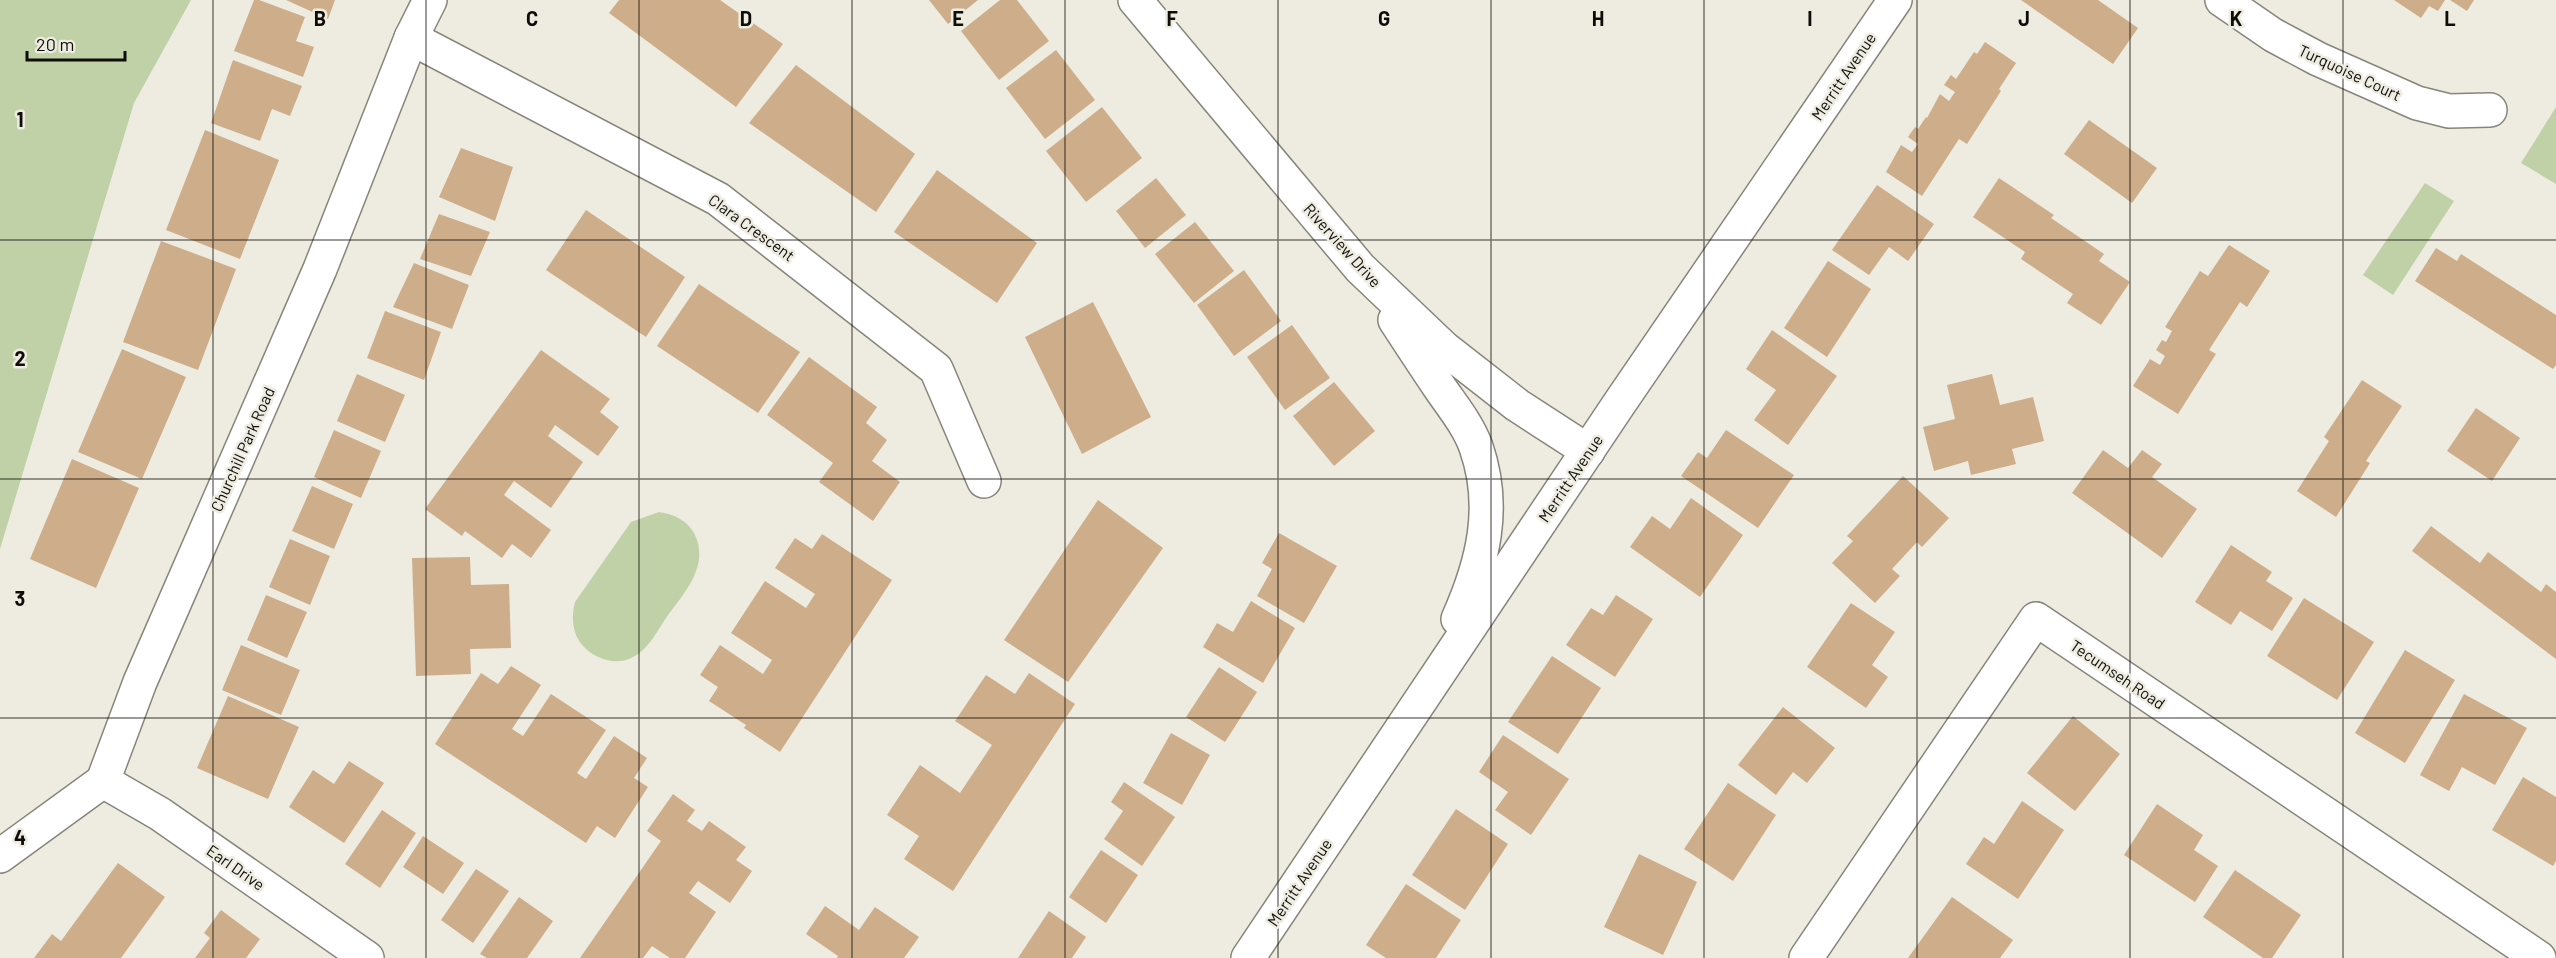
<svg xmlns="http://www.w3.org/2000/svg" width="2556" height="958" font-family="Barlow,sans-serif">
<rect width="100%" height="100%" fill="#eeece1"/>
<g fill="#c0d1a7">
<path d="M 0,0 L 191,0 L 134,103 L 0,549 Z"/>
<path d="M 2556,107 L 2556,184 L 2521,163 Z"/>
<path d="M 2425,183 L 2454,201 L 2393,295 L 2363,275 Z"/>
<path d="M 659,512 C 673,514 687,520 694,533 C 711,565 684,593 666,618 C 656,633 647,652 629,659 C 613,665 594,658 583,646 C 572,634 571,617 575,602 L 631,522 Z"/>
</g>
<g fill="#cead8a">
<path d="M 254,0 L 259,0 L 305,17 L 296,41 L 314,47 L 303,77 L 234,51 Z"/>
<path d="M 286,0 L 335,0 L 328,19 Z"/>
<path d="M 619,0 L 720,0 L 783,44 L 736,107 L 609,13 Z"/>
<path d="M 929,0 L 978,0 L 948,24 Z"/>
<path d="M 1000,0 L 1017,0 L 1049,41 L 999,80 L 961,31 Z"/>
<path d="M 2021,0 L 2098,0 L 2138,28 L 2113,64 Z"/>
<path d="M 2394,0 L 2445,0 L 2438,11 L 2429,6 L 2421,18 Z"/>
<path d="M 2450,0 L 2474,0 L 2467,11 Z"/>
<path d="M 1985,42 L 2016,63 L 1999,89 L 2001,91 L 1967,144 L 1959,139 L 1922,196 L 1886,172 L 1901,145 L 1912,152 L 1918,144 L 1908,137 L 1915,127 L 1918,129 L 1926,117 L 1927,118 L 1940,94 L 1949,101 L 1955,92 L 1944,85 L 1951,75 L 1956,79 L 1974,52 L 1977,54 Z"/>
<path d="M 1056,50 L 1095,100 L 1045,139 L 1006,88 Z"/>
<path d="M 233,60 L 302,86 L 290,116 L 272,109 L 260,141 L 211,123 Z"/>
<path d="M 796,65 L 915,154 L 876,212 L 749,123 Z"/>
<path d="M 1102,107 L 1142,158 L 1086,202 L 1046,151 Z"/>
<path d="M 2089,120 L 2157,168 L 2132,203 L 2064,154 Z"/>
<path d="M 205,130 L 279,160 L 240,259 L 166,230 Z"/>
<path d="M 461,148 L 513,167 L 495,221 L 439,197 Z"/>
<path d="M 937,170 L 1037,243 L 997,303 L 894,232 Z"/>
<path d="M 1156,178 L 1186,215 L 1145,248 L 1116,211 Z"/>
<path d="M 1999,178 L 2054,215 L 2051,218 L 2104,254 L 2099,261 L 2130,282 L 2101,325 L 2067,303 L 2073,294 L 2021,259 L 2025,252 L 1973,217 Z"/>
<path d="M 1877,185 L 1934,224 L 1908,261 L 1889,247 L 1869,275 L 1832,250 Z"/>
<path d="M 586,210 L 685,277 L 646,337 L 546,270 Z"/>
<path d="M 439,214 L 490,232 L 471,276 L 420,259 Z"/>
<path d="M 1195,222 L 1234,271 L 1194,303 L 1155,254 Z"/>
<path d="M 161,241 L 236,269 L 198,370 L 123,342 Z"/>
<path d="M 2229,245 L 2270,271 L 2247,307 L 2240,302 L 2209,350 L 2216,354 L 2178,414 L 2133,386 L 2150,359 L 2160,365 L 2165,356 L 2156,350 L 2162,340 L 2166,342 L 2172,331 L 2165,327 L 2200,271 L 2208,276 Z"/>
<path d="M 2436,248 L 2457,261 L 2461,254 L 2556,315 L 2556,365 L 2553,369 L 2415,281 Z"/>
<path d="M 1828,261 L 1871,289 L 1827,357 L 1784,328 Z"/>
<path d="M 414,263 L 469,285 L 452,329 L 393,307 Z"/>
<path d="M 1244,270 L 1281,321 L 1234,356 L 1197,305 Z"/>
<path d="M 699,284 L 800,352 L 758,413 L 657,346 Z"/>
<path d="M 1093,302 L 1151,417 L 1082,454 L 1025,337 Z"/>
<path d="M 385,311 L 441,332 L 424,380 L 367,358 Z"/>
<path d="M 1292,325 L 1330,378 L 1285,410 L 1247,357 Z"/>
<path d="M 1772,330 L 1837,376 L 1788,445 L 1754,420 L 1776,390 L 1746,369 Z"/>
<path d="M 122,349 L 186,377 L 142,479 L 78,452 Z"/>
<path d="M 541,350 L 610,399 L 600,412 L 619,427 L 598,456 L 555,425 L 548,436 L 583,462 L 551,508 L 514,481 L 504,495 L 551,530 L 531,558 L 512,544 L 502,558 L 465,531 L 462,536 L 425,509 Z"/>
<path d="M 809,357 L 877,407 L 866,423 L 887,440 L 872,461 L 900,482 L 873,521 L 819,482 L 833,463 L 767,415 Z"/>
<path d="M 357,374 L 405,395 L 385,442 L 337,421 Z"/>
<path d="M 1992,374 L 2000,405 L 2033,397 L 2044,441 L 2012,449 L 2016,464 L 1971,475 L 1968,461 L 1934,471 L 1923,427 L 1955,419 L 1947,385 Z"/>
<path d="M 2362,380 L 2402,406 L 2366,461 L 2370,463 L 2336,517 L 2297,491 L 2329,441 L 2324,437 Z"/>
<path d="M 1334,382 L 1375,431 L 1334,466 L 1293,416 Z"/>
<path d="M 2476,408 L 2520,438 L 2492,481 L 2447,451 Z"/>
<path d="M 334,430 L 381,451 L 361,498 L 314,477 Z"/>
<path d="M 1726,430 L 1794,475 L 1758,528 L 1681,476 L 1698,452 L 1707,458 Z"/>
<path d="M 2103,450 L 2128,468 L 2142,450 L 2162,464 L 2152,477 L 2197,509 L 2162,558 L 2072,493 Z"/>
<path d="M 72,459 L 139,488 L 96,588 L 30,559 Z"/>
<path d="M 1903,476 L 1949,518 L 1922,547 L 1917,542 L 1892,569 L 1900,576 L 1875,603 L 1832,563 L 1853,541 L 1847,536 Z"/>
<path d="M 312,486 L 353,504 L 334,549 L 292,531 Z"/>
<path d="M 1691,498 L 1743,535 L 1700,597 L 1630,547 L 1652,516 L 1670,529 Z"/>
<path d="M 1098,500 L 1163,548 L 1068,682 L 1004,640 Z"/>
<path d="M 2431,526 L 2480,563 L 2488,552 L 2541,592 L 2546,584 L 2556,592 L 2556,659 L 2412,551 Z"/>
<path d="M 1279,533 L 1337,566 L 1304,623 L 1257,596 L 1272,569 L 1262,563 Z"/>
<path d="M 822,534 L 892,580 L 780,752 L 744,728 L 746,725 L 709,701 L 718,687 L 700,675 L 720,645 L 763,674 L 772,660 L 731,633 L 765,581 L 806,608 L 815,594 L 775,568 L 795,538 L 812,549 Z"/>
<path d="M 290,539 L 330,556 L 310,605 L 269,587 Z"/>
<path d="M 2231,545 L 2272,572 L 2266,581 L 2293,598 L 2272,631 L 2240,611 L 2231,625 L 2195,602 Z"/>
<path d="M 470,557 L 471,585 L 509,584 L 511,648 L 470,649 L 471,674 L 416,676 L 412,558 Z"/>
<path d="M 266,595 L 307,612 L 287,658 L 247,640 Z"/>
<path d="M 1616,595 L 1653,619 L 1615,677 L 1566,645 L 1591,608 L 1603,615 Z"/>
<path d="M 2304,598 L 2374,642 L 2337,700 L 2267,656 Z"/>
<path d="M 1251,601 L 1295,628 L 1263,683 L 1203,647 L 1217,623 L 1233,632 Z"/>
<path d="M 1851,603 L 1895,632 L 1872,665 L 1888,677 L 1866,708 L 1807,667 Z"/>
<path d="M 241,645 L 300,670 L 281,715 L 222,690 Z"/>
<path d="M 2405,650 L 2455,680 L 2405,763 L 2355,733 Z"/>
<path d="M 1552,656 L 1601,688 L 1558,754 L 1508,722 Z"/>
<path d="M 511,666 L 541,685 L 512,729 L 523,736 L 551,694 L 606,730 L 577,773 L 586,779 L 614,736 L 647,758 L 634,778 L 648,787 L 615,838 L 597,826 L 586,843 L 435,744 L 481,673 L 498,684 Z"/>
<path d="M 1219,667 L 1257,692 L 1225,742 L 1186,717 Z"/>
<path d="M 1029,673 L 1075,704 L 953,891 L 904,859 L 919,836 L 887,815 L 920,765 L 960,793 L 992,745 L 955,721 L 986,675 L 1015,694 Z"/>
<path d="M 2464,694 L 2527,728 L 2495,785 L 2462,767 L 2449,791 L 2420,775 Z"/>
<path d="M 228,696 L 299,727 L 268,799 L 197,768 Z"/>
<path d="M 1783,707 L 1835,748 L 1807,783 L 1793,772 L 1776,795 L 1738,765 Z"/>
<path d="M 2073,716 L 2120,754 L 2075,811 L 2027,773 Z"/>
<path d="M 1171,733 L 1210,755 L 1182,805 L 1143,783 Z"/>
<path d="M 1503,735 L 1569,779 L 1531,835 L 1495,810 L 1508,792 L 1479,772 Z"/>
<path d="M 349,761 L 384,783 L 344,843 L 289,807 L 313,770 L 334,784 Z"/>
<path d="M 2523,777 L 2556,797 L 2556,861 L 2553,866 L 2492,830 Z"/>
<path d="M 1124,782 L 1175,817 L 1142,866 L 1104,839 L 1123,811 L 1111,802 Z"/>
<path d="M 1728,783 L 1776,815 L 1733,881 L 1684,849 Z"/>
<path d="M 673,794 L 695,810 L 687,821 L 702,831 L 709,821 L 746,847 L 736,860 L 752,871 L 730,903 L 698,881 L 689,893 L 716,912 L 685,958 L 670,958 L 652,946 L 643,958 L 580,958 L 661,841 L 647,831 Z"/>
<path d="M 2022,801 L 2064,830 L 2018,899 L 1966,864 L 1984,837 L 1994,844 Z"/>
<path d="M 2157,804 L 2203,835 L 2194,850 L 2218,866 L 2195,902 L 2124,855 Z"/>
<path d="M 1456,809 L 1508,844 L 1465,910 L 1412,875 Z"/>
<path d="M 382,810 L 416,833 L 380,888 L 345,864 Z"/>
<path d="M 423,836 L 464,863 L 443,894 L 403,867 Z"/>
<path d="M 1101,850 L 1138,875 L 1106,923 L 1069,897 Z"/>
<path d="M 1639,854 L 1697,882 L 1663,955 L 1604,927 Z"/>
<path d="M 118,863 L 165,897 L 121,958 L 34,958 L 52,934 L 61,941 Z"/>
<path d="M 476,869 L 509,891 L 473,943 L 441,920 Z"/>
<path d="M 2235,870 L 2301,915 L 2272,958 L 2263,958 L 2203,917 Z"/>
<path d="M 1406,884 L 1461,920 L 1436,958 L 1386,958 L 1366,945 Z"/>
<path d="M 519,897 L 553,921 L 527,958 L 487,958 L 480,954 Z"/>
<path d="M 1952,897 L 2013,940 L 2000,958 L 1908,958 Z"/>
<path d="M 825,906 L 859,930 L 875,907 L 919,937 L 904,958 L 837,958 L 838,956 L 806,934 Z"/>
<path d="M 221,910 L 260,939 L 246,958 L 195,958 L 210,938 L 204,933 Z"/>
<path d="M 1049,911 L 1086,937 L 1072,958 L 1018,958 Z"/>
</g>
<g fill="none" stroke-linecap="round" stroke-linejoin="round">
<defs>
<g id="minor">
<path d="M 1135,0 L 1360,268 L 1444,348 L 1517,405 L 1588,451"/>
<path d="M 2222,0 L 2273,35 L 2318,59 L 2417,103 L 2449,111 L 2490,110"/>
<path d="M 411,38 L 718,199 L 936,369 L 984,481"/>
<path d="M 1395,320 C 1410,343 1425,366 1440,388 C 1453,407 1468,425 1476,447 C 1497,507 1483,563 1458,619"/>
<path d="M 103,781 L 160,814 L 367,958"/>
<path d="M 0,856 L 103,781 L 140,682 L 320,269 L 411,38 L 430,0"/>
<path d="M 1248,958 L 1619,404 L 1895,0"/>
<path d="M 1806,958 L 2036,619 L 2539,958"/>
</g>
</defs>
<use href="#minor" stroke="#87857b" stroke-width="36"/>
<use href="#minor" stroke="#fff" stroke-width="33"/>
</g>
<path fill="none" stroke="#0e0d0a" stroke-width="1.5" stroke-opacity="0.55" d="M 213,0 L 213,958M 426,0 L 426,958M 639,0 L 639,958M 852,0 L 852,958M 1065,0 L 1065,958M 1278,0 L 1278,958M 1491,0 L 1491,958M 1704,0 L 1704,958M 1917,0 L 1917,958M 2130,0 L 2130,958M 2343,0 L 2343,958M 0,240 L 2556,240M 0,479 L 2556,479M 0,718 L 2556,718"/>
<g text-anchor="middle" dominant-baseline="central" stroke-width="5" stroke-linejoin="round" paint-order="stroke">
<g font-size="16" fill="#0e0d0a" stroke="#eeece1">
<text transform="translate(2350 72) rotate(25)">Turquoise Court</text>
<text transform="translate(1843 76) rotate(-56)">Merritt Avenue</text>
<text transform="translate(752 227) rotate(36)">Clara Crescent</text>
<text transform="translate(1343 245) rotate(48)">Riverview Drive</text>
<text transform="translate(242 449) rotate(-66)">Churchill Park Road</text>
<text transform="translate(1570 478) rotate(-56)">Merritt Avenue</text>
<text transform="translate(2118 674) rotate(34)">Tecumseh Road</text>
<text transform="translate(236 867) rotate(35)">Earl Drive</text>
<text transform="translate(1299 882) rotate(-56)">Merritt Avenue</text>
</g>
</g>
<g font-size="20" text-anchor="middle" font-weight="bold" fill="#0e0d0a" stroke="#eeece1" stroke-width="5" stroke-linejoin="round" paint-order="stroke">
<text x="320" y="26">B</text>
<text x="532" y="26">C</text>
<text x="746" y="26">D</text>
<text x="958" y="26">E</text>
<text x="1172" y="26">F</text>
<text x="1384" y="26">G</text>
<text x="1598" y="26">H</text>
<text x="1810" y="26">I</text>
<text x="2024" y="26">J</text>
<text x="2236" y="26">K</text>
<text x="2450" y="26">L</text>
<text x="20" y="127">1</text>
<text x="20" y="366">2</text>
<text x="20" y="606">3</text>
<text x="20" y="845">4</text>
</g>
<path d="M27 51v9h98v-9" fill="none" stroke="#0e0d0a" stroke-width="3"/>
<text x="36" y="51" font-size="18" fill="#0e0d0a" stroke="#eeece1" stroke-width="4.5" paint-order="stroke">20 m</text>
</svg>
